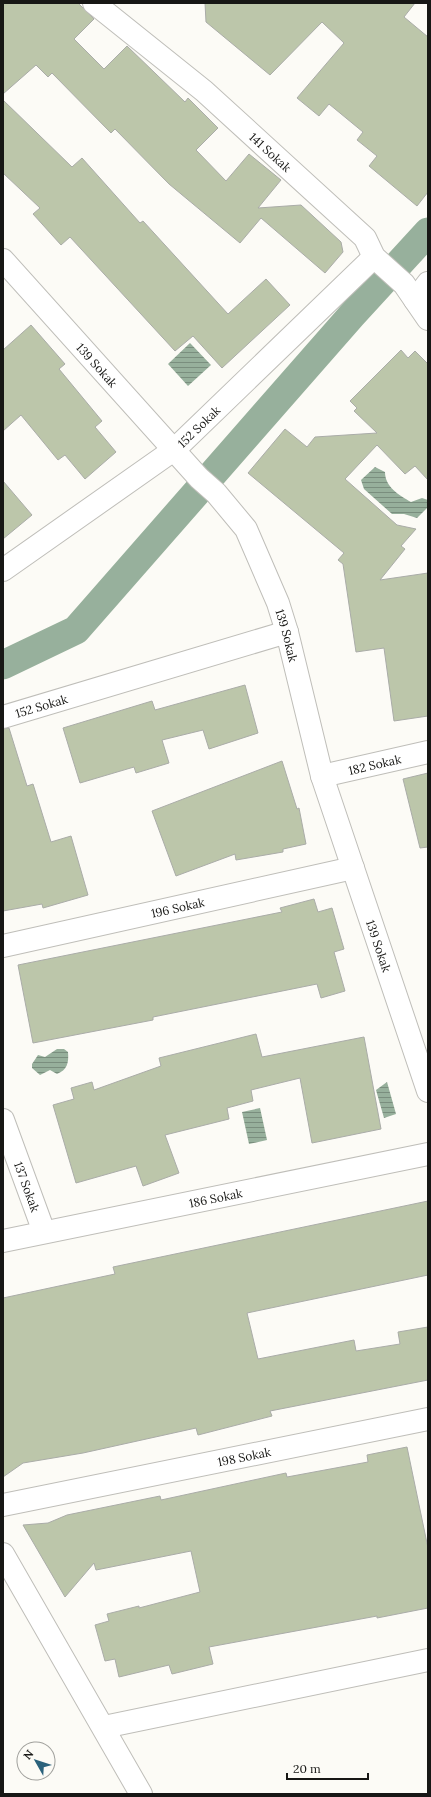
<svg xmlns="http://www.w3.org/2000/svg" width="431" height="1797" font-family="Lora,serif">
<defs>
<pattern id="water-rules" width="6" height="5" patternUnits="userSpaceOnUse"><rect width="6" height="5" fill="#97b09c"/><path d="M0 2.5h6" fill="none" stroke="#7a8e7e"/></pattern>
</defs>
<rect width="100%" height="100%" fill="#fcfbf6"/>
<g fill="url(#water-rules)">
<path d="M 190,343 L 211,365 L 188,386 L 168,364 Z"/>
<path d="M 375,467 L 385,472 C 385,487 399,495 411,502 L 422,498 L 428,500 L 428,507 L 417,518 L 404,514 L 392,514 L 364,489 L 361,480 Z"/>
<path d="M 57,1049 L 64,1049 L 68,1052 C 69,1063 67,1070 57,1074 L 50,1070 L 40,1075 L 32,1068 L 32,1064 L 38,1055 L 45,1057 Z"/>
<path d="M 387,1082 L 396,1114 L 384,1118 L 376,1090 Z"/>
<path d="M 260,1108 L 267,1140 L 249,1144 L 242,1112 Z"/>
</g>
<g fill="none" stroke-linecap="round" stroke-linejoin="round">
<path stroke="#97b09c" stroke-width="29" d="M 3,665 L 76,630 L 352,315 L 428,232"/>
</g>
<g fill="#bcc6aa" stroke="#aaaca8">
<path d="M 3,3 L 78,3 L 94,19 L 74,39 L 104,69 L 127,46 L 185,102 L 188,98 L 218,128 L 196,150 L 226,181 L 249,154 L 281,180 L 258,208 L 301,205 L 341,242 L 343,252 L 325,273 L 261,218 L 240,243 L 169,184 L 115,129 L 111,133 L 52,73 L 48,77 L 36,65 L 3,94 Z"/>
<path d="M 205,3 L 415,3 L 404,17 L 428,37 L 428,192 L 417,206 L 369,166 L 377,156 L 357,140 L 363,132 L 329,104 L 319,116 L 297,98 L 344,43 L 322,22 L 270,75 L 206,22 Z"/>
<path d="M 3,100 L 72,167 L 82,158 L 140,223 L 143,221 L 228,314 L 266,279 L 290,305 L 222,368 L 193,336 L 175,351 L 70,237 L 61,245 L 33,214 L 40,208 L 3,173 Z"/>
<path d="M 31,325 L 65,364 L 59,369 L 102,421 L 95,427 L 116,452 L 85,479 L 65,455 L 58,460 L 21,415 L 3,431 L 3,350 Z"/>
<path d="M 401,350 L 408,358 L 415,351 L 428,364 L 428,480 L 415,466 L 405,474 L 377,445 L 345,479 L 397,525 L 416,529 L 401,546 L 405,549 L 380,580 L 428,573 L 428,716 L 394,721 L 384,648 L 356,652 L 343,564 L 338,560 L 344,553 L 248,473 L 285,429 L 307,447 L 315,437 L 377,433 L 354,411 L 357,408 L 350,401 Z"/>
<path d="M 3,481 L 32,515 L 3,539 Z"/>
<path d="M 245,685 L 258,733 L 209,749 L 203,730 L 162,740 L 169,763 L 136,773 L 134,767 L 80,783 L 63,728 L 152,701 L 155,710 Z"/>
<path d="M 9,728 L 27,786 L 33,784 L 51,842 L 71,836 L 88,895 L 43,908 L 42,904 L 3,911 L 3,729 Z"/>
<path d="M 282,761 L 297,809 L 299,808 L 306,844 L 283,849 L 283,852 L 236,860 L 235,854 L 176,876 L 152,811 Z"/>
<path d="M 428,773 L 428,847 L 420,848 L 403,779 Z"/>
<path d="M 314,899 L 318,912 L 332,908 L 344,949 L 334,952 L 345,991 L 321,998 L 317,984 L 153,1017 L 153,1020 L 33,1043 L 18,965 L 282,912 L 280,908 Z"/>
<path d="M 256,1034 L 262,1057 L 364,1037 L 381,1129 L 312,1143 L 300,1078 L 251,1090 L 253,1101 L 227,1108 L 229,1119 L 165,1135 L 179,1173 L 143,1186 L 136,1166 L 76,1183 L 53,1105 L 74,1099 L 71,1088 L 92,1082 L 94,1090 L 161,1066 L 159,1058 Z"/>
<path d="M 428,1201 L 428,1275 L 247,1313 L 258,1359 L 354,1340 L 356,1351 L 400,1344 L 398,1332 L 428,1327 L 428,1380 L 270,1411 L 272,1416 L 198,1435 L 196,1428 L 83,1453 L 23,1463 L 3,1477 L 3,1298 L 115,1274 L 113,1267 Z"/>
<path d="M 407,1447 L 428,1548 L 428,1608 L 377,1618 L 377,1616 L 209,1647 L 213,1664 L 172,1674 L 169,1665 L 119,1677 L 115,1659 L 105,1661 L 95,1625 L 109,1621 L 107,1614 L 139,1606 L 139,1608 L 200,1592 L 191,1551 L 96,1570 L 94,1563 L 65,1597 L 23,1525 L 48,1523 L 67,1515 L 160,1496 L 161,1500 L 286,1473 L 287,1477 L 368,1462 L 367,1455 Z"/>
</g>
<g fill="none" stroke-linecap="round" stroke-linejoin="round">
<defs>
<g id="minor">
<path id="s1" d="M 94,3 L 204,91 L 365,238 L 374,257 L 404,284 L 428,319"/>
<path id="s2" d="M 3,260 L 199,478 L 216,493 L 246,529 L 278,603 L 287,632 L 322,776 L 428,1091"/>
<path d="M 415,300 L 428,283"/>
<path id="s3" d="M 3,570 L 175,449 L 374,257"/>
<path id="s4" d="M 3,717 L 287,632"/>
<path id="s5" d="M 322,776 L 428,752"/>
<path id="s6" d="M 3,946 L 353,868"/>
<path id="s7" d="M 3,1120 L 44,1232"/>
<path id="s8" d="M 3,1241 L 428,1154"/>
<path id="s9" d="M 3,1505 L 428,1419"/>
<path d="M 3,1554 L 141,1794"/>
<path d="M 104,1727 L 428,1660"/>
</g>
</defs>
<use href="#minor" stroke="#bfbeb9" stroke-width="24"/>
<use href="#minor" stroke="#fff" stroke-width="22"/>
</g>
<g text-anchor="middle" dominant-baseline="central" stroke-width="4" stroke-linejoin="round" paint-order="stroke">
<g font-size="12" fill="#171715" stroke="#fcfbf6">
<text stroke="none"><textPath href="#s1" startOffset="231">141 Sokak</textPath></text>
<text stroke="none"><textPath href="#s2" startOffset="141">139 Sokak</textPath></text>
<text stroke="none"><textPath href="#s3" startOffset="243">152 Sokak</textPath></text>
<text stroke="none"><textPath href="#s2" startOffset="477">139 Sokak</textPath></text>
<text stroke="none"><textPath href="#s4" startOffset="40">152 Sokak</textPath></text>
<text stroke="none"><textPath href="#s5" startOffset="54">182 Sokak</textPath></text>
<text stroke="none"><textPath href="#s6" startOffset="179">196 Sokak</textPath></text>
<text stroke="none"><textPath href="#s2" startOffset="801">139 Sokak</textPath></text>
<text stroke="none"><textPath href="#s7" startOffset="71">137 Sokak</textPath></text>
<text stroke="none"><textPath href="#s8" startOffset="217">186 Sokak</textPath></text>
<text stroke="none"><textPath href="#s9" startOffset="246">198 Sokak</textPath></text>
</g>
</g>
<rect width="431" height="1797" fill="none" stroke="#171715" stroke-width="8"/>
<g transform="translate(36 1761) rotate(309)"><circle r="19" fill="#fcfbf6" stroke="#a0a09c"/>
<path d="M0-3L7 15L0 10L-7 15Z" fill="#2b627c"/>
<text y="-6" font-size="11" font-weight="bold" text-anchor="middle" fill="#171715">N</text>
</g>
<path d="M287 1773v6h81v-6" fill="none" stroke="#171715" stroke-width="2"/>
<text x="293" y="1773" font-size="12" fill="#171715" stroke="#fcfbf6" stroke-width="3" paint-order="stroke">20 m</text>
</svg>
